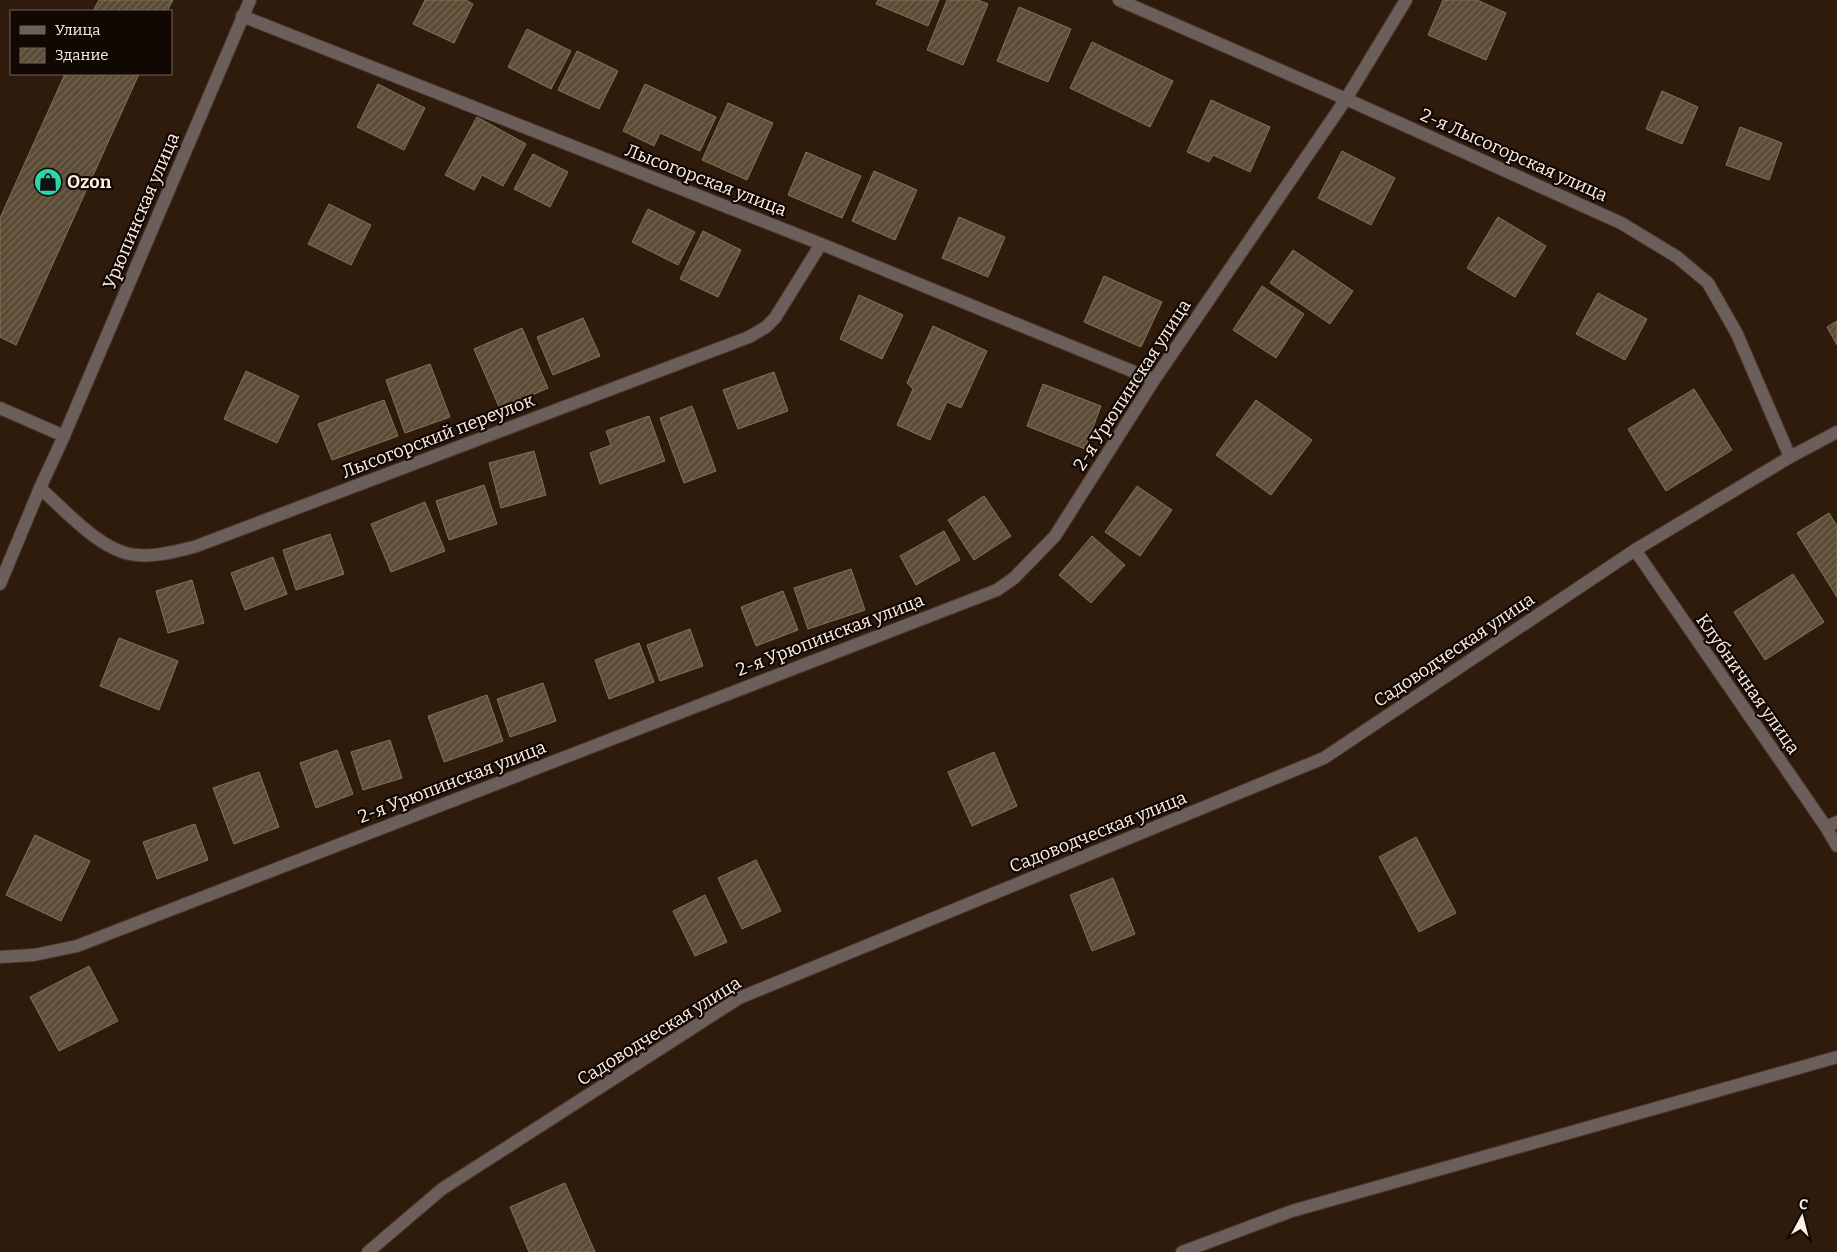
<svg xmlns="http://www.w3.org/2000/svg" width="1837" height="1252" font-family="Bitter,serif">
<defs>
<pattern id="building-hatch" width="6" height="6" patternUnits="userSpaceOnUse" patternTransform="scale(1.25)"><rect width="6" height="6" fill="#5b4c35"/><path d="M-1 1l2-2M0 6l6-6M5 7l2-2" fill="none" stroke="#746652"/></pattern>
</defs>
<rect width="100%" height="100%" fill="#2f1b0c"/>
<g fill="url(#building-hatch)" stroke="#82735a">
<path d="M 99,0 L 173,0 L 167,11 L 93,11 Z"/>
<path d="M 425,0 L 466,0 L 473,4 L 454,43 L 413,24 Z"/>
<path d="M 878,0 L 939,0 L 928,26 L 876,4 Z"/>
<path d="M 947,0 L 978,0 L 988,4 L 963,65 L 927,50 Z"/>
<path d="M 1443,0 L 1477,0 L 1506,13 L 1486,60 L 1428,35 Z"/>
<path d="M 1019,7 L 1071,29 L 1048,82 L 997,61 Z"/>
<path d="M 527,29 L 571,51 L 551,89 L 508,67 Z"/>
<path d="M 1092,42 L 1173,81 L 1150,127 L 1070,88 Z"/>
<path d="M 577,51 L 618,71 L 599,109 L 558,90 Z"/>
<path d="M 65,74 L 139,74 L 16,345 L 0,337 L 0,218 Z"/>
<path d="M 378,84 L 425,108 L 404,150 L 357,127 Z"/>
<path d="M 645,84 L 716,117 L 700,151 L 660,133 L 654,146 L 623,131 Z"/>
<path d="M 1662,91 L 1698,107 L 1682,144 L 1646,129 Z"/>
<path d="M 1211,100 L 1270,127 L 1250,172 L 1213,155 L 1209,162 L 1187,152 Z"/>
<path d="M 728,103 L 773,123 L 747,180 L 702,160 Z"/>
<path d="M 477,117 L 526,144 L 503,186 L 482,175 L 474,190 L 445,175 Z"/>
<path d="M 1740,127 L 1782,143 L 1769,180 L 1726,165 Z"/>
<path d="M 1342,151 L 1395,178 L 1371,225 L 1318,198 Z"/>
<path d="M 806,152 L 861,176 L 842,218 L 788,195 Z"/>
<path d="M 533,154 L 568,172 L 550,207 L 514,189 Z"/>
<path d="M 874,171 L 917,190 L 895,240 L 852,221 Z"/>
<path d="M 329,204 L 371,225 L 351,265 L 308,244 Z"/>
<path d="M 648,209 L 695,232 L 678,265 L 632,242 Z"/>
<path d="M 959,217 L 1005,237 L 988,277 L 942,258 Z"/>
<path d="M 1498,217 L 1546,246 L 1515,297 L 1467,268 Z"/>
<path d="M 703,231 L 741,250 L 718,297 L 680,279 Z"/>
<path d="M 1293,250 L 1353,291 L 1330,324 L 1270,283 Z"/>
<path d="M 1104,276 L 1162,302 L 1141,347 L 1084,322 Z"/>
<path d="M 1262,286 L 1304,314 L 1276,358 L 1233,330 Z"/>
<path d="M 1598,293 L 1647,319 L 1625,360 L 1576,334 Z"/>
<path d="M 859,295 L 903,315 L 882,359 L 840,339 Z"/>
<path d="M 583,318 L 600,356 L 553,375 L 537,337 Z"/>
<path d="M 1837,321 L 1837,345 L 1827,327 Z"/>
<path d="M 933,326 L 987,351 L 961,408 L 947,402 L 930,440 L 897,425 L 913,389 L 907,383 Z"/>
<path d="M 522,328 L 548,388 L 500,409 L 474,349 Z"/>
<path d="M 430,364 L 450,417 L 405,433 L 386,380 Z"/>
<path d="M 246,371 L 299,396 L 277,443 L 224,419 Z"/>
<path d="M 774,372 L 788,411 L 738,429 L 723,390 Z"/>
<path d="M 1043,384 L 1101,406 L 1085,449 L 1027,426 Z"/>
<path d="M 1694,389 L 1732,450 L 1666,491 L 1628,429 Z"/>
<path d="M 384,400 L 398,436 L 332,460 L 318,424 Z"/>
<path d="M 1256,400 L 1312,440 L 1271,495 L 1216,455 Z"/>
<path d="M 692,406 L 716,471 L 684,483 L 660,418 Z"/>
<path d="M 649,416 L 665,461 L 600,484 L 590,453 L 611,445 L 606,431 Z"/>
<path d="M 534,451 L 546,495 L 501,508 L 489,463 Z"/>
<path d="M 484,485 L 497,524 L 449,540 L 436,501 Z"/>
<path d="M 1137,486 L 1172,510 L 1140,556 L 1105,532 Z"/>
<path d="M 984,496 L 1011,536 L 974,560 L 948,520 Z"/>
<path d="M 425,502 L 445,551 L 391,572 L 371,524 Z"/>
<path d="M 1829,513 L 1837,526 L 1837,597 L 1797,533 Z"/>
<path d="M 944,531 L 960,560 L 916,585 L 900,556 Z"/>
<path d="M 330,534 L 344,574 L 296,590 L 283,550 Z"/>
<path d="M 1092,536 L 1125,565 L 1091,603 L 1059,575 Z"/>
<path d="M 273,557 L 287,594 L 245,610 L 231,573 Z"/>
<path d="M 851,569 L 865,610 L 808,629 L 794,588 Z"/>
<path d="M 1793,574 L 1824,622 L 1765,660 L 1734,612 Z"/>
<path d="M 192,580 L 204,623 L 168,633 L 156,591 Z"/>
<path d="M 783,591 L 798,630 L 756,646 L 741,607 Z"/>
<path d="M 690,629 L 703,666 L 660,681 L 647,645 Z"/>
<path d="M 119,638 L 178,661 L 159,710 L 100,686 Z"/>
<path d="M 639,643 L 654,682 L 609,699 L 595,660 Z"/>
<path d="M 543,683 L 556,721 L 510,737 L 497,699 Z"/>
<path d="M 487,695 L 503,741 L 444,762 L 428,716 Z"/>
<path d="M 390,740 L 402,778 L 363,790 L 351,752 Z"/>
<path d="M 337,750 L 353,794 L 316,808 L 300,763 Z"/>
<path d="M 994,752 L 1017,806 L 972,826 L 948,772 Z"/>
<path d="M 259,772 L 279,827 L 234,844 L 213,788 Z"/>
<path d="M 195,824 L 208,860 L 157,879 L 143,842 Z"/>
<path d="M 35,835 L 90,861 L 61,921 L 6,895 Z"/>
<path d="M 1416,837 L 1456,913 L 1419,932 L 1379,857 Z"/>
<path d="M 756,860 L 781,911 L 742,929 L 718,878 Z"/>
<path d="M 1113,878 L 1135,934 L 1092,951 L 1070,895 Z"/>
<path d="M 705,895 L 727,942 L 695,956 L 673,911 Z"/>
<path d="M 89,966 L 118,1021 L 59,1051 L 30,997 Z"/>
<path d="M 565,1183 L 595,1252 L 529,1252 L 510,1207 Z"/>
</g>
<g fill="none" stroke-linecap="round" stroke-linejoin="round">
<defs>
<g id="minor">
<path d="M 1119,0 L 1346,99 L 1621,223 L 1677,257 L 1708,283 L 1737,334 L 1790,457"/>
<path d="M 242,16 L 821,244 L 1154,380"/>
<path d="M 0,408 L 64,436 L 250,0"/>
<path d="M 40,488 C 65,510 102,553 137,555 C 156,557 176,551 194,547 L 749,337 L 766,327 L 775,318 L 821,244"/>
<path d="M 1635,550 L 1826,827 L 1837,822"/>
<path d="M 0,584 L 40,488 L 64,436"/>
<path d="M 1826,827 L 1837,846"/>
<path d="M 0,957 L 34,955 L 77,946 L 997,590 L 1014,578 L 1055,536 L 1154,380 L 1346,99 L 1406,0"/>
<path d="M 368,1252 L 442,1189 L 739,998 L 1324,758 L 1635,550 L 1790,457 L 1837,432"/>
<path d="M 1182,1252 L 1292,1211 L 1837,1057"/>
</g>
</defs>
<use href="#minor" stroke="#4c392a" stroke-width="14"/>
<use href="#minor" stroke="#6b5e5b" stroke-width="12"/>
</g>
<defs>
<symbol id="shop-disc" viewBox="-11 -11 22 22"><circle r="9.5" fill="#2ed4aa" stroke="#110803"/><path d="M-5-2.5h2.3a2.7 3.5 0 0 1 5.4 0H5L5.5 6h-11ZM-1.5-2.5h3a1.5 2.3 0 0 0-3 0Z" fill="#111"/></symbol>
</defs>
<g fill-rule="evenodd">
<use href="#shop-disc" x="32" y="166" width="32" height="32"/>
</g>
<g text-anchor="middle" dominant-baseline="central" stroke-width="4.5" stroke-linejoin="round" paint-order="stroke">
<g font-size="18" fill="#feefe5" stroke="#110803">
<text transform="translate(1514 155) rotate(24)">2-я Лысогорская улица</text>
<text transform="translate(706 180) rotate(21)">Лысогорская улица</text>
<text transform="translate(141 211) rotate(-67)">Урюпинская улица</text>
<text transform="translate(1132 385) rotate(-57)">2-я Урюпинская улица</text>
<text transform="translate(438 436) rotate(-21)">Лысогорский переулок</text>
<text transform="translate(830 635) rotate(-21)">2-я Урюпинская улица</text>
<text transform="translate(1454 650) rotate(-34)">Садоводческая улица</text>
<text transform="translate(1748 684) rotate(55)">Клубничная улица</text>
<text transform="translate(452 782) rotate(-21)">2-я Урюпинская улица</text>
<text transform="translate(1098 832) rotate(-22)">Садоводческая улица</text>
<text transform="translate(659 1031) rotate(-32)">Садоводческая улица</text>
</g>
<g font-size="18" font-weight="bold" fill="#feefe5" stroke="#110803" text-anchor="start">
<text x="67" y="182">Ozon</text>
</g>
</g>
<rect x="10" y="10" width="162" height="65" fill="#110803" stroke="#70645d"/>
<rect x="20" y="26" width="25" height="8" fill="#6b5e5b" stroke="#70645d"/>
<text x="55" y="35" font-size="15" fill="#feefe5">Улица</text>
<rect x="20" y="48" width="25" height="15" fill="url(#building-hatch)" stroke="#70645d"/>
<text x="55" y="60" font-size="15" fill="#feefe5">Здание</text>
<g transform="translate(1802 1217) rotate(7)" stroke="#110803" stroke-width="4" paint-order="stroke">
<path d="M0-4L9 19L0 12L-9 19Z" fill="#feefe5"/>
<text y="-8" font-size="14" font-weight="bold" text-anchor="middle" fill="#feefe5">С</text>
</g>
</svg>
